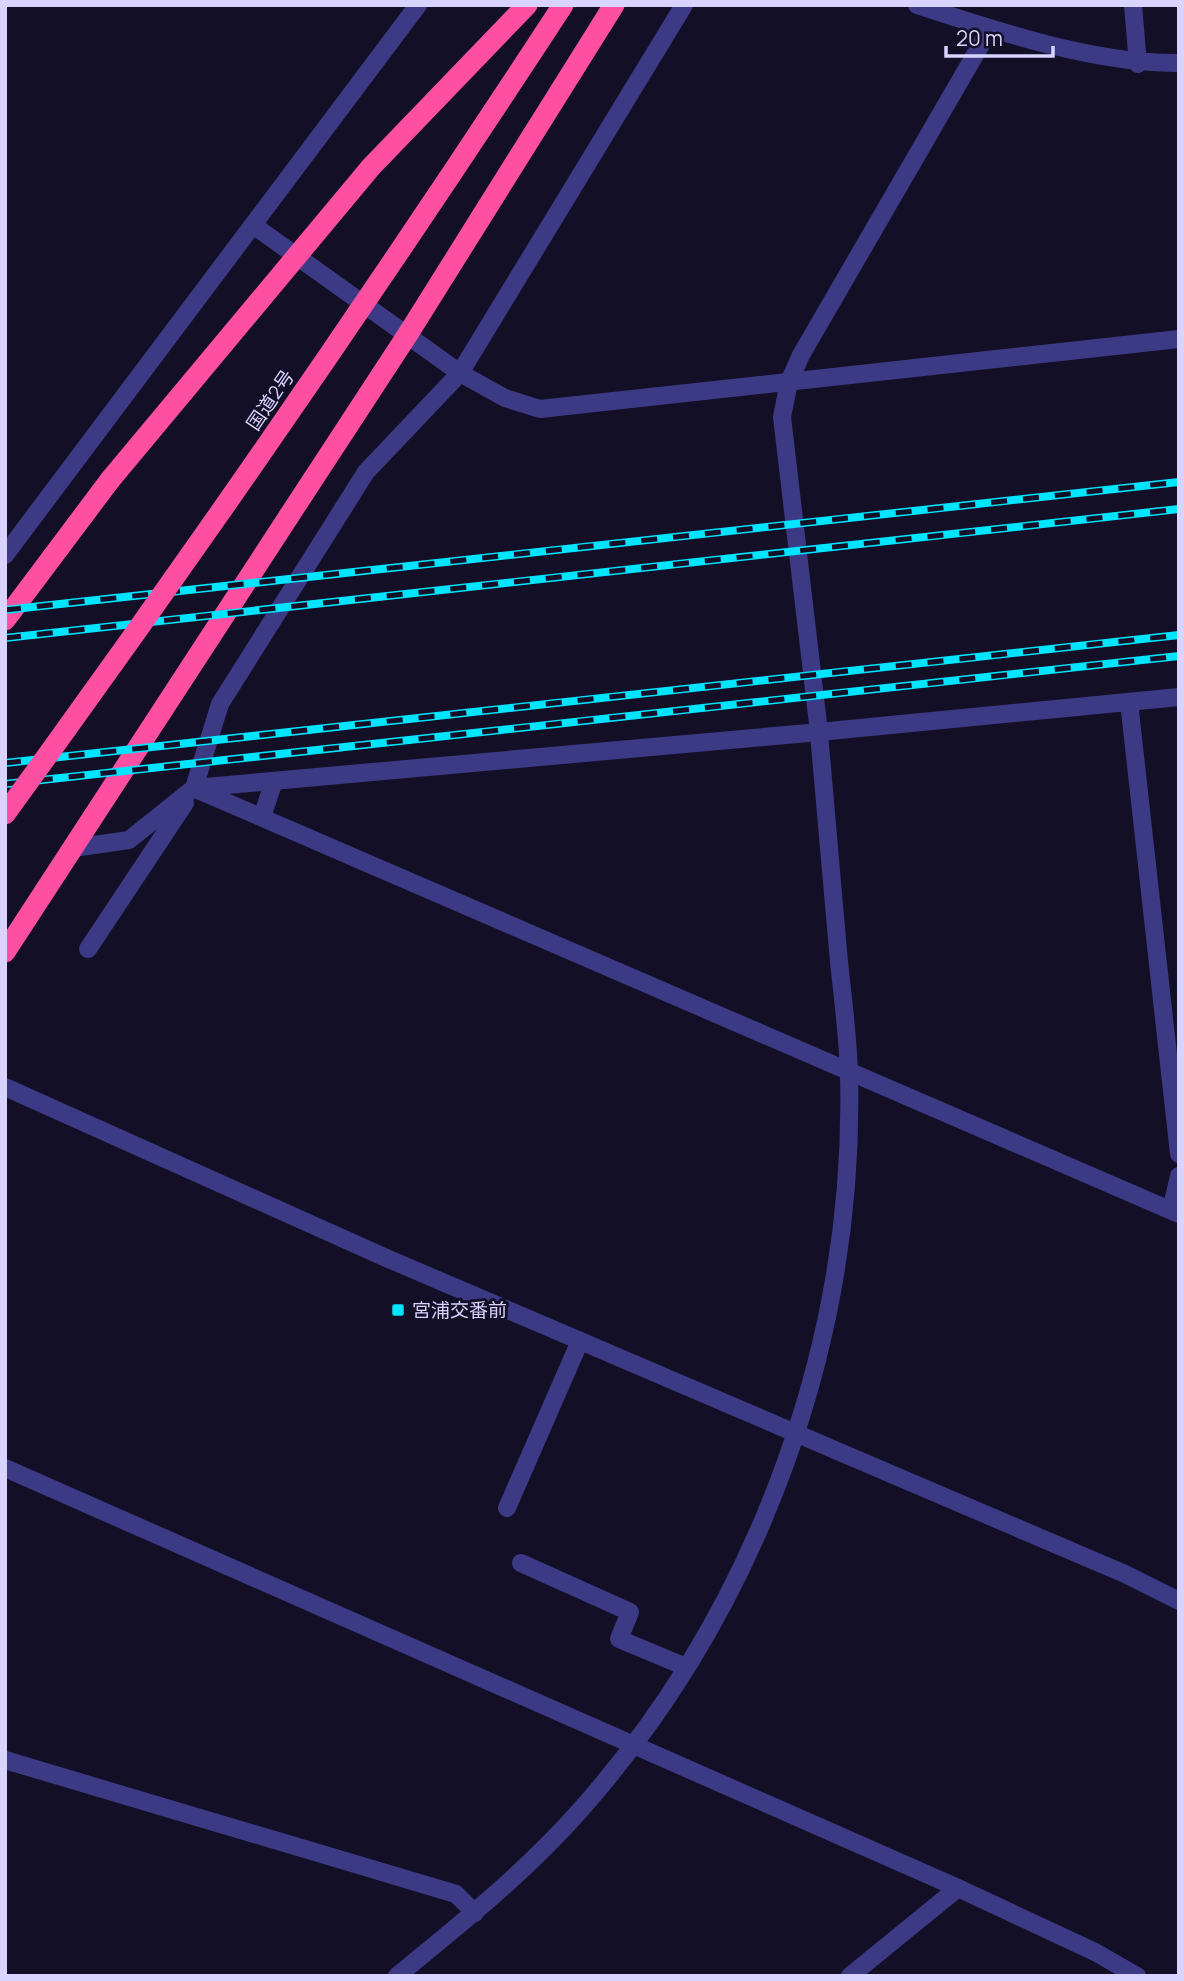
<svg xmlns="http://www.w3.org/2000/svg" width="1184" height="1981" font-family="Manrope,'Noto Sans JP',sans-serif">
<rect width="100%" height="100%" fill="#130f26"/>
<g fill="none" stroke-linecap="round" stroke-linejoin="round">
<g stroke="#3d3a85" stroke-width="18">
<path d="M 917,5 C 997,31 1095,64 1179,63"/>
<path d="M 1133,5 L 1138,64"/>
<path d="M 253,225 L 460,373 L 505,398 L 540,409 L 1179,339"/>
<path d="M 5,555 L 418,5"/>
<path d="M 1129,702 L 1179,1154"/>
<path d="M 194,788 L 819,732 L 782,417 L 789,382 L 801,355 L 990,29"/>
<path d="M 198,790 L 1179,1214"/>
<path d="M 262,817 L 274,781"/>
<path d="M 73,848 L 129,840 L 194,788 L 220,704 L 366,472 L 460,373 L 684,5"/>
<path d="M 88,949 L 185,803"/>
<path d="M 5,1087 L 384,1257 L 1125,1574 L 1179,1601"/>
<path d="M 1171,1210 L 1179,1176"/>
<path d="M 5,1468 L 958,1888 L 1095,1952 L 1137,1976"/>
<path d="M 507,1508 L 580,1341"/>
<path d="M 521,1563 L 630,1612 L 619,1639 L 686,1667"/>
<path d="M 5,1760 L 456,1894 L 475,1913"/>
<path d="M 397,1976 C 462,1923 528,1870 583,1807 C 759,1607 856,1340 849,1074 C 848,1037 843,999 839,962 C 832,886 825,809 819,732 L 1179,697"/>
<path d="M 850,1976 L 958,1888"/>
</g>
<g stroke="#ff4fa3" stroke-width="21">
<path d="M 5,620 L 110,480"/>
<path d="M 5,952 L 289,516"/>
</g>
<defs>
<g id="rail">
<path d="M 5,610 L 1179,482"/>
<path d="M 5,638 L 1179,509"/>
<path d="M 5,763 L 1179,635"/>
<path d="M 5,784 L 1179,656"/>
</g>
</defs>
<use href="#rail" stroke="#00e5ff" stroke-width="8"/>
<use href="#rail" stroke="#130f26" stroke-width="5" stroke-dasharray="16" stroke-linecap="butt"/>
<g stroke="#ff4fa3" stroke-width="21">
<path d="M 110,480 L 371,167 L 527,5"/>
<path d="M 289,516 L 408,334 L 614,5"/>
<path d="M 5,814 C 198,549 384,279 563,5"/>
</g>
</g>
<rect fill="#00e5ff" stroke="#130f26" stroke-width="2.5" x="391" y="1303" width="14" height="14" rx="3.5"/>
<g text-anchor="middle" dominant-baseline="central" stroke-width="6" stroke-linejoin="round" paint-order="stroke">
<g font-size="19" fill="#d9d4ff" stroke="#130f26">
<text transform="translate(270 400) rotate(-56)">国道2号</text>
</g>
<g font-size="19" fill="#d9d4ff" stroke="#130f26" text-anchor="start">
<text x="412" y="1310">宮浦交番前</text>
</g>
</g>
<rect width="1184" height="1981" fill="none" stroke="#d9d4ff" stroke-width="14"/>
<path d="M946 46v10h107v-10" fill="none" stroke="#d9d4ff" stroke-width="3.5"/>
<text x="956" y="46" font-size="21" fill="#d9d4ff" stroke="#130f26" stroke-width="5" paint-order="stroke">20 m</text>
</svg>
